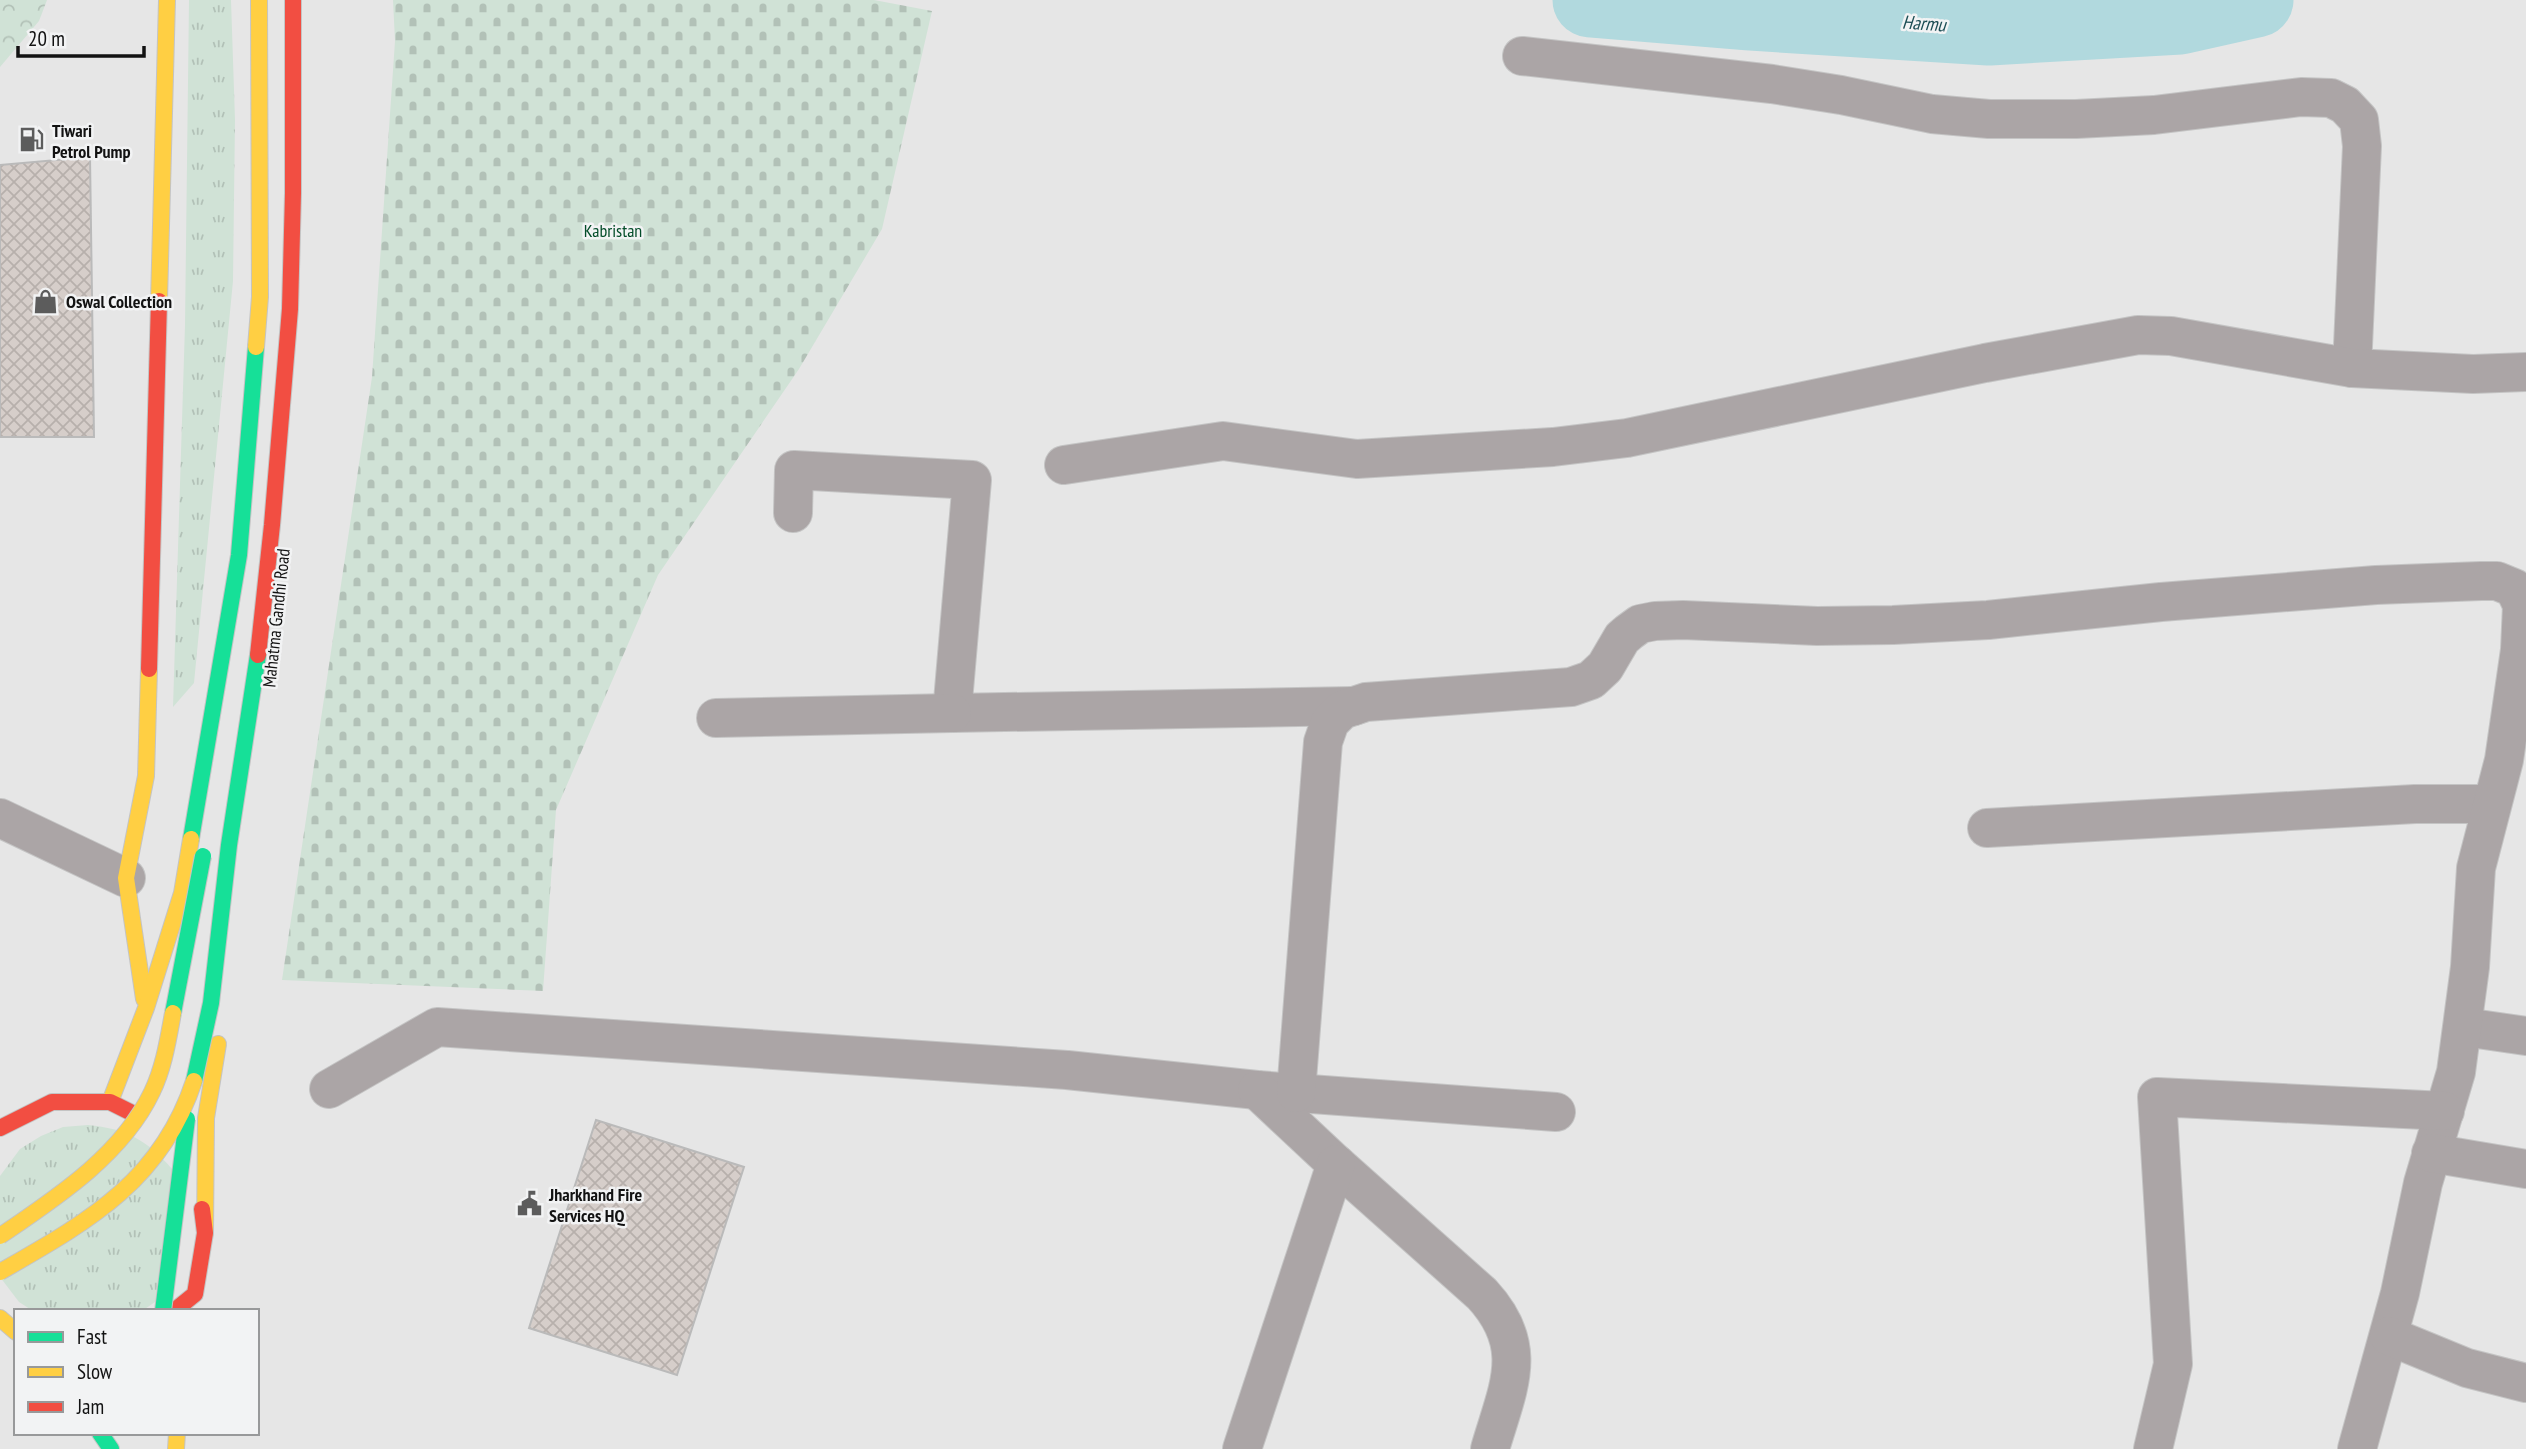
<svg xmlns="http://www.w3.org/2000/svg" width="2526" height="1449" font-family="'PT Sans Narrow',sans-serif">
<defs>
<pattern id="grass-tufts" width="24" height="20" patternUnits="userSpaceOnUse" patternTransform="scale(1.75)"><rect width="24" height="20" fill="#d0e2d6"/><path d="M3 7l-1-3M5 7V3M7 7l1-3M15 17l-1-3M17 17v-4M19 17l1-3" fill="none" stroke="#b2c1b7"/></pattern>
<pattern id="forest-crowns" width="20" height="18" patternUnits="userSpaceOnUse" patternTransform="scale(1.75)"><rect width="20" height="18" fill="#d0e2d6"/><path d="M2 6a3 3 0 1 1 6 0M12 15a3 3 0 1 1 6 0" fill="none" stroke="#b2c1b7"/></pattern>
<pattern id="cemetery-stones" width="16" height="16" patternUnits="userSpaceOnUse" patternTransform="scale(1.75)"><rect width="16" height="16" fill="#d0e2d6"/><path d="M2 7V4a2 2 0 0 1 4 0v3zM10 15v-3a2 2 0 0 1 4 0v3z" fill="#b2c1b7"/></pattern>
<pattern id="building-cross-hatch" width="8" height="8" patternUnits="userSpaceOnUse" patternTransform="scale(1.75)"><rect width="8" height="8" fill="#d6ceca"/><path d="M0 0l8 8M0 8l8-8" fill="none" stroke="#b7b0ac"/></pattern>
</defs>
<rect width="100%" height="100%" fill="#e6e6e6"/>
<g fill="url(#grass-tufts)">
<path d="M 189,0 L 231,0 L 235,120 L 233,281 L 194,683 L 173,707 L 185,325 Z"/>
<path d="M 88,1125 C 126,1129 146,1139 172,1169 L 155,1302 L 142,1311 L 33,1311 L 19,1302 L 0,1277 L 0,1176 L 20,1149 L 41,1136 L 63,1127 Z"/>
</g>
<path fill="url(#forest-crowns)" d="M 0,0 L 47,0 L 39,21 L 0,67 Z"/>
<path fill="url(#cemetery-stones)" d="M 393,0 L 874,0 L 932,11 L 882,229 L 799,369 L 658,575 L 556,810 L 543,991 L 282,980 L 372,377 L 395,41 Z"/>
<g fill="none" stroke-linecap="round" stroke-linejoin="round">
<path stroke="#b1d9de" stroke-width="75" d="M 1590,0 L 1748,13 L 1989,28 L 2180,17 L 2256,0"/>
</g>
<g fill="url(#building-cross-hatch)" stroke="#bababa" stroke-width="2">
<path d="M 90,157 L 94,437 L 0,437 L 0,165 Z"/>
<path d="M 596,1120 L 744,1167 L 677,1375 L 529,1328 Z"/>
</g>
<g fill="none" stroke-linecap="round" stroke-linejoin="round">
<defs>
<g id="street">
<path d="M 1522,56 L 1772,84 L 1841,95 L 1932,114 L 1989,119 L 2076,119 L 2154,115 L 2301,97 L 2331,98 L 2345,105 L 2359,120 L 2362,146 L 2352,368"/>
<path d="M 1064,465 L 1223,441 L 1357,459 L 1553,447 L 1627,438 L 1985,363 L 2138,335 L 2171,336 L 2352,368 L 2473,374 L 2526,372"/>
<path d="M 793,513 L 794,470 L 972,480 L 952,713 L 1354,706"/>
<path d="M 716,718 L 952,713"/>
<path d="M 0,818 L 126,878"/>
<path d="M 1987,828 L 2415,804 L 2491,804"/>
<path d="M 2464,1027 L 2526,1036"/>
<path d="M 329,1089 L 437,1027 L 1067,1070 L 1257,1090 L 1556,1112"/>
<path d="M 1257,1090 L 1336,1164 L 1482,1294 C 1531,1347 1508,1387 1490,1449"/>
<path d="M 1296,1093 L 1323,742 L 1330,722 L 1342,710 L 1366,702 L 1571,687 L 1591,680 L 1605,667 L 1622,638 L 1629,632 L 1640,624 L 1655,621 L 1683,620 L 1817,626 L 1893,625 L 1988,620 L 2161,602 L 2376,585 L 2481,581 L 2497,581 L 2514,588 L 2522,605 L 2520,650 L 2504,760 L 2476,868 L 2470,967 L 2456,1072 L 2423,1183 L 2400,1293 L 2357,1449"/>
<path d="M 2431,1153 L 2526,1169"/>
<path d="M 2389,1336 L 2467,1368 L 2526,1383"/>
<path d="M 1242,1449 L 1336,1164"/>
<path d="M 2153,1449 L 2173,1364 L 2157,1097 L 2445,1111"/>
</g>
<g id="fast">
<path d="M 191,839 L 239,555 L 256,347"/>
<path d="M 100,1433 L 111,1449"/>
</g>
<g id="slow">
<path d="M 159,301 L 167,0"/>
<path d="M 256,347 L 260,297 L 259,0"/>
<path d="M 144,999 L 126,878 L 146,776 L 149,669"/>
<path d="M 110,1102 L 146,1008 L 182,893 L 191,839"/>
<path d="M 205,1233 L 206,1118 L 218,1044"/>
<path d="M 0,1318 L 16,1332"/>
<path d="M 176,1449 L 177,1433"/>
</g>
<g id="jam">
<path d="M 149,669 L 159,301"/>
<path d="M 0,1128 L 52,1102 L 110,1102 L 132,1113"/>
<path d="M 174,1311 L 195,1294 L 205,1233 L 202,1209"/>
</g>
</defs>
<use href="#street" stroke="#c4c4c4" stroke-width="40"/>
<use href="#fast" stroke="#c4c4c4" stroke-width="18"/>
<use href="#slow" stroke="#c4c4c4" stroke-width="18"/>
<use href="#jam" stroke="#c4c4c4" stroke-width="18"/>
<use href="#street" stroke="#aba5a6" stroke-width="38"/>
<use href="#fast" stroke="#16e098" stroke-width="16"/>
<use href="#slow" stroke="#ffcf43" stroke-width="16"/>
<use href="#jam" stroke="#f24e42" stroke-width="16"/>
<defs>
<g id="fast-bridge">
<path d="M 173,1013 L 203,856"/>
<path d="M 194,1081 L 211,1003 L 229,845 L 258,655"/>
<path d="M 163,1311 L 187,1119"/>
</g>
<g id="slow-bridge">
<path d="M 0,1236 C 56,1198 122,1155 152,1092 C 164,1067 168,1040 173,1013"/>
<path d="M 0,1272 C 87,1222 161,1182 194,1081"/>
</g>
<path id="jam-bridge" d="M 258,655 L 272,525 L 290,309 L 293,193 L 293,0"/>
</defs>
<use href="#fast-bridge" stroke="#c4c4c4" stroke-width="18" stroke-linecap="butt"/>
<use href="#slow-bridge" stroke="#c4c4c4" stroke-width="18" stroke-linecap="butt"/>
<use href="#jam-bridge" stroke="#c4c4c4" stroke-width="18" stroke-linecap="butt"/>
<use href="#fast-bridge" stroke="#16e098" stroke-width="16"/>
<use href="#slow-bridge" stroke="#ffcf43" stroke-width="16"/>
<use href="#jam-bridge" stroke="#f24e42" stroke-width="16"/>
</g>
<defs>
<symbol id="fuel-bare" viewBox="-9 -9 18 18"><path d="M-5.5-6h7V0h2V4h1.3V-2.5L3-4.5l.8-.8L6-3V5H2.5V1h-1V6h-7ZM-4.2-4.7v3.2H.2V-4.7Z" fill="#5c5c5c" stroke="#f2f3f4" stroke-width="2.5" paint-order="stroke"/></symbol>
<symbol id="shop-bare" viewBox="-9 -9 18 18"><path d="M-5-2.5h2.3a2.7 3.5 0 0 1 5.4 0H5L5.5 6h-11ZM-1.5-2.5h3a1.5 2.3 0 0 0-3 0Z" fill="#5c5c5c" stroke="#f2f3f4" stroke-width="2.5" paint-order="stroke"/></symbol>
<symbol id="civic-bare" viewBox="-9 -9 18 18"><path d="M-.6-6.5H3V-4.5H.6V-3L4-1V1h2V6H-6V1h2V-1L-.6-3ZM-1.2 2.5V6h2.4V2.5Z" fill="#5c5c5c" stroke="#f2f3f4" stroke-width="2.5" paint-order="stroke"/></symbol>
</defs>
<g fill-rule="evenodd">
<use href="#fuel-bare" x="14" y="122" width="35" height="35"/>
<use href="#shop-bare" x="28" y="284" width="35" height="35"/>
<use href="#civic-bare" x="512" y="1186" width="35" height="35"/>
</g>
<g text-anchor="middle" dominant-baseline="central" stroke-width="5" stroke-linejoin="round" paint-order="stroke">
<g font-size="18" font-weight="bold" fill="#121212" stroke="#f2f3f4" text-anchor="start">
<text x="52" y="130">Tiwari<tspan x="52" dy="21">Petrol Pump</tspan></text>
<text x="66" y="301">Oswal Collection</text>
<text x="549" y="1194">Jharkhand Fire<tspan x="549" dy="21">Services HQ</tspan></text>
</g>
<g font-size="18" fill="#034c29" stroke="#f2f3f4">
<text x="613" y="230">Kabristan</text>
</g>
<g font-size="18" fill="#121212" stroke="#f2f3f4">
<text transform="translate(276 618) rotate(-84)">Mahatma Gandhi Road</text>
</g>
<g font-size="19" font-style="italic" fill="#1d4e55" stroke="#f2f3f4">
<text transform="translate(1924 23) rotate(4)">Harmu</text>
</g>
</g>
<rect x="14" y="1309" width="245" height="126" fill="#f2f3f4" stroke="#98999a" stroke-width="2"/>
<rect x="28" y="1332" width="35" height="10" fill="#16e098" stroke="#98999a" stroke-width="2"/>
<text x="77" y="1344" font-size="21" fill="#121212">Fast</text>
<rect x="28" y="1367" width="35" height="10" fill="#ffcf43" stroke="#98999a" stroke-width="2"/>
<text x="77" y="1379" font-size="21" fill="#121212">Slow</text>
<rect x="28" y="1402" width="35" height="10" fill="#f24e42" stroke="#98999a" stroke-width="2"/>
<text x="77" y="1414" font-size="21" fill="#121212">Jam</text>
<path d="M18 46v10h126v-10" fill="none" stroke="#121212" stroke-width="3.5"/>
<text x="28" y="46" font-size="21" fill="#121212" stroke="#f2f3f4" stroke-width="5" paint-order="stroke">20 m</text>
</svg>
